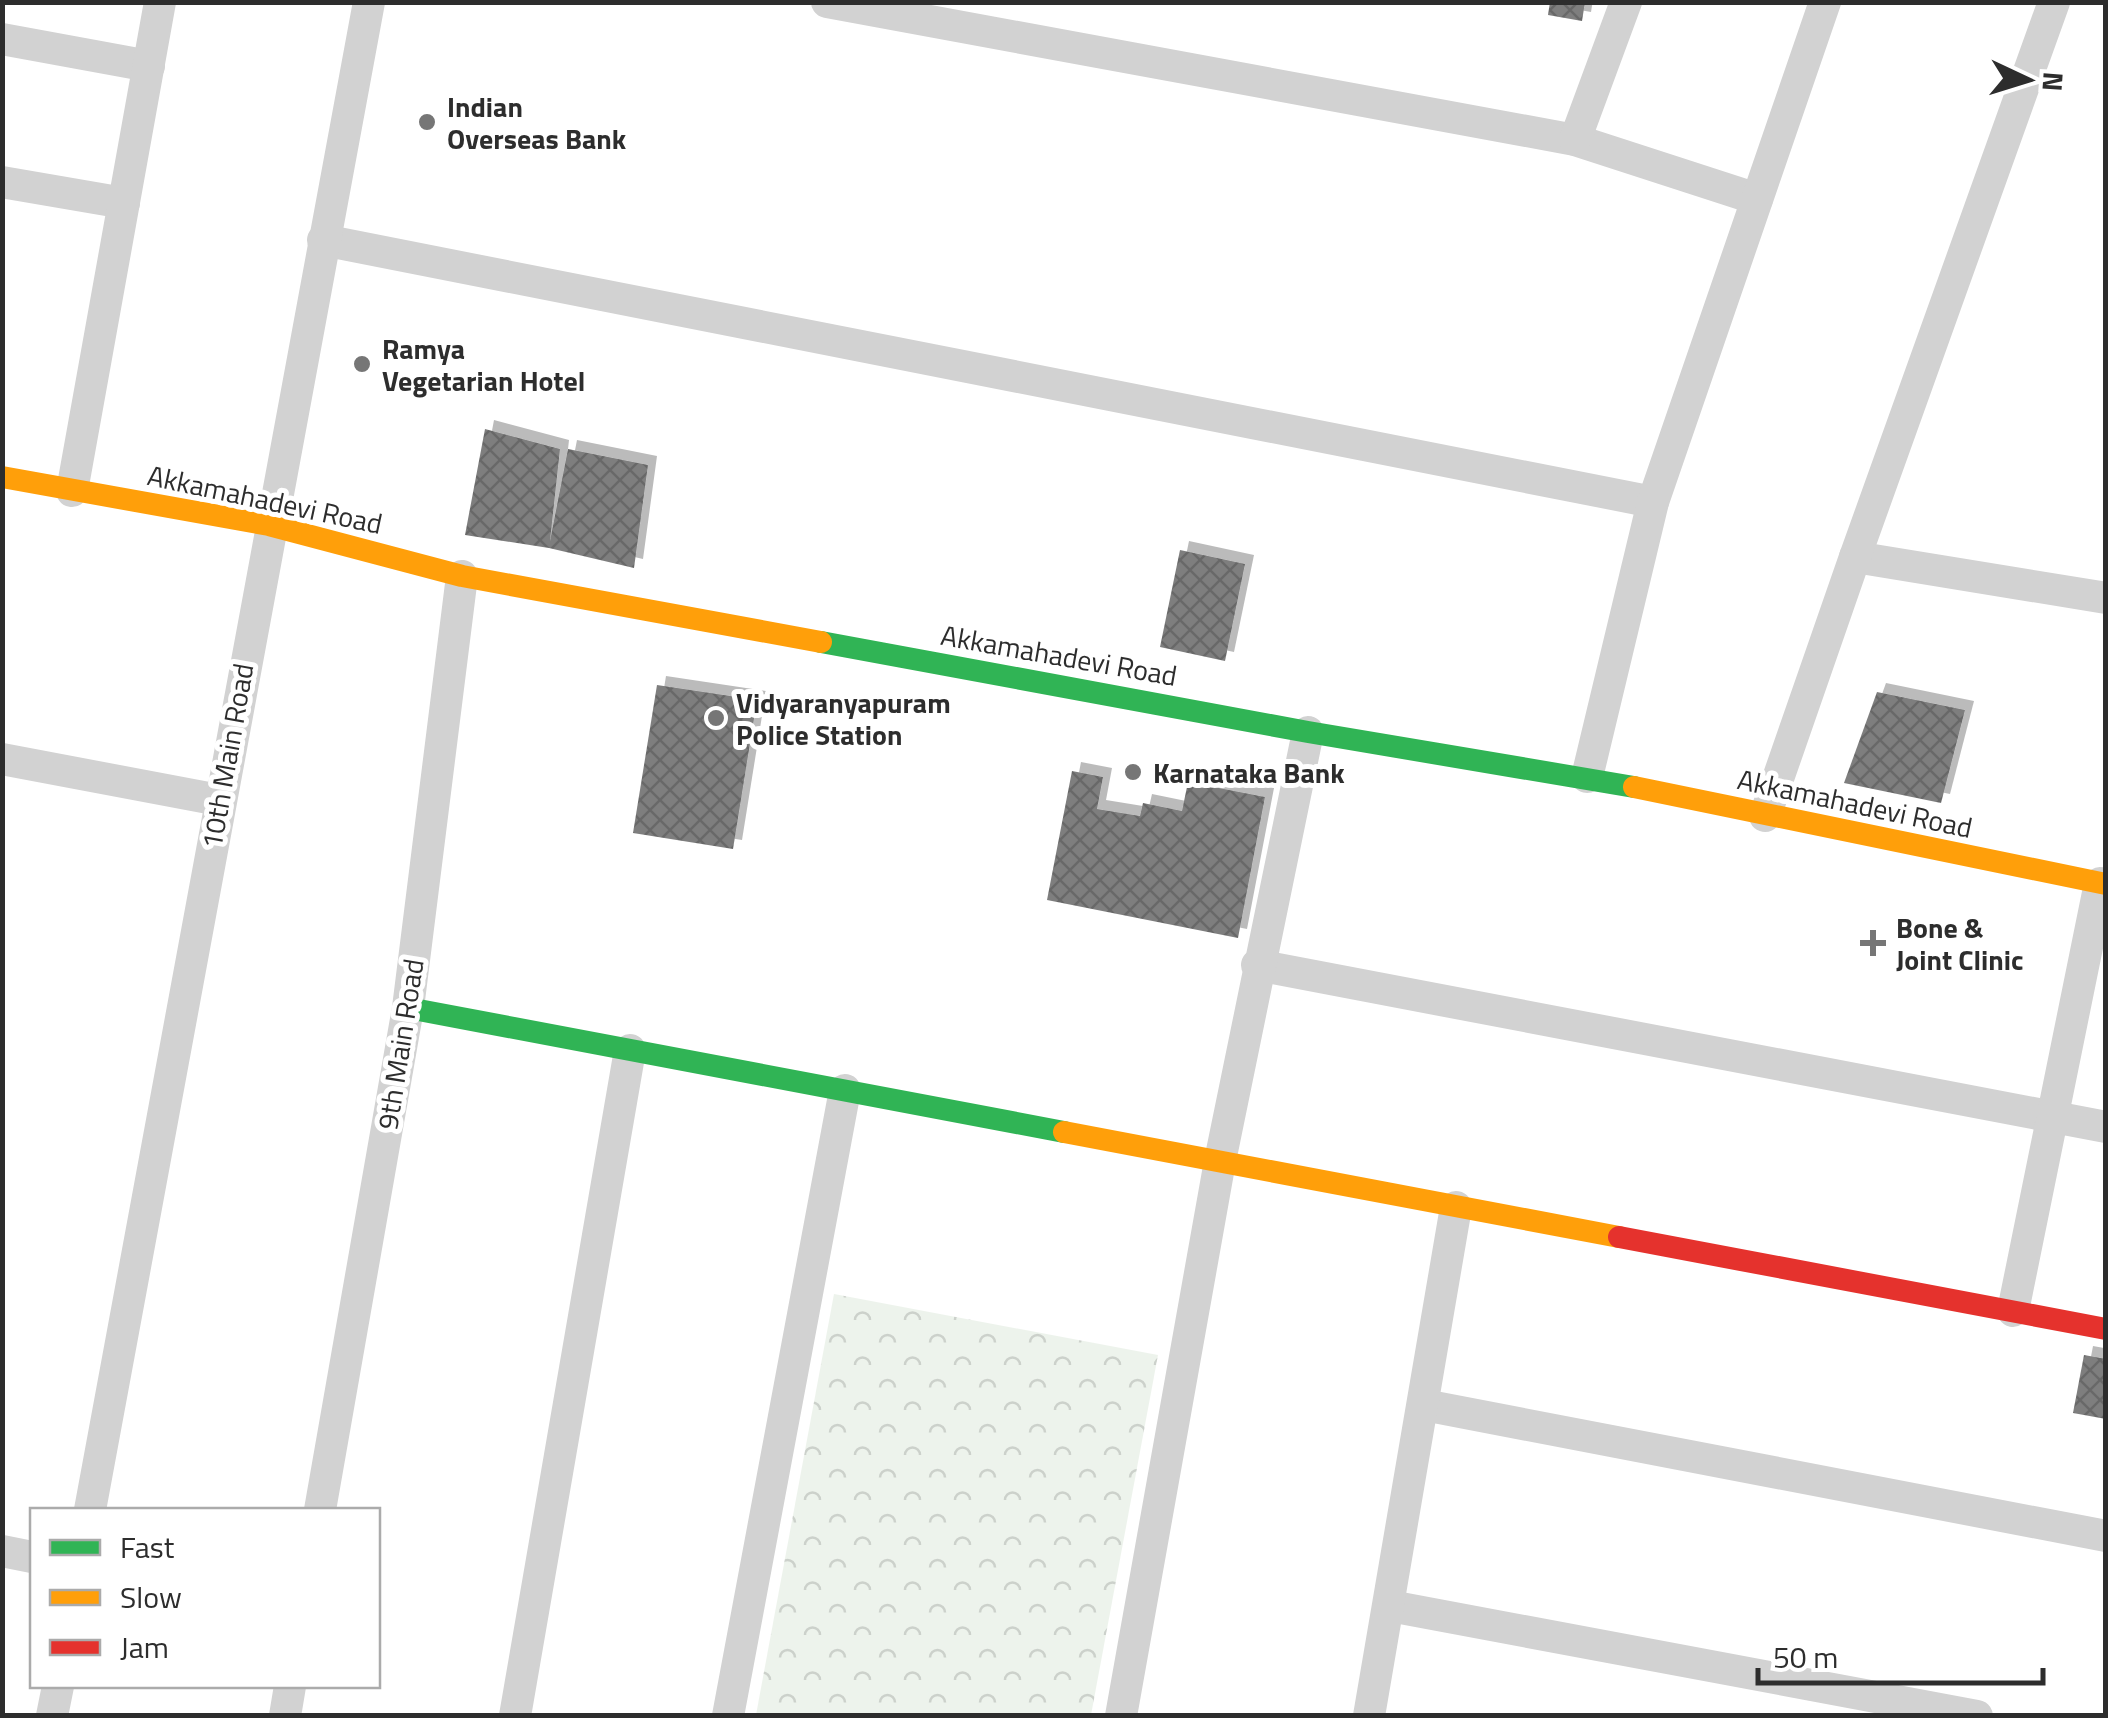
<svg xmlns="http://www.w3.org/2000/svg" width="2108" height="1718" font-family="'Titillium Web',sans-serif">
<defs>
<pattern id="forest-crowns" width="20" height="18" patternUnits="userSpaceOnUse" patternTransform="scale(2.5)"><rect width="20" height="18" fill="#edf3ec"/><path d="M2 6a3 3 0 1 1 6 0M12 15a3 3 0 1 1 6 0" fill="none" stroke="#ccd1cb"/></pattern>
<pattern id="building-cross-hatch" width="8" height="8" patternUnits="userSpaceOnUse" patternTransform="scale(2.5)"><rect width="8" height="8" fill="#7e7e7e"/><path d="M0 0l8 8M0 8l8-8" fill="none" stroke="#686868"/></pattern>
<filter id="shadow"><feDropShadow dx="9" dy="-9" stdDeviation="0" flood-color="#0004"/></filter>
</defs>
<rect width="100%" height="100%" fill="#fff"/>
<path fill="url(#forest-crowns)" d="M 834,1294 L 1158,1355 L 1091,1715 L 756,1715 Z"/>
<g fill="url(#building-cross-hatch)" filter="url(#shadow)">
<path d="M 1550,2 L 1585,2 L 1582,21 L 1548,15 Z"/>
<path d="M 485,429 L 560,449 L 550,541 L 568,449 L 648,465 L 634,568 L 549,548 L 465,535 Z"/>
<path d="M 1180,550 L 1245,564 L 1225,661 L 1160,647 Z"/>
<path d="M 657,685 L 757,700 L 733,849 L 633,833 Z"/>
<path d="M 1877,692 L 1965,710 L 1941,803 L 1844,783 Z"/>
<path d="M 1072,771 L 1103,777 L 1097,809 L 1140,816 L 1143,803 L 1182,811 L 1188,782 L 1265,797 L 1238,938 L 1047,900 Z"/>
<path d="M 2084,1355 L 2106,1359 L 2106,1419 L 2073,1413 Z"/>
</g>
<g fill="none" stroke-linecap="round" stroke-linejoin="round">
<g stroke="#d2d2d2" stroke-width="32">
<path d="M 827,2 L 1575,140 L 1757,199"/>
<path d="M 2,39 L 149,66"/>
<path d="M 1575,140 L 1626,2"/>
<path d="M 2,182 L 124,203"/>
<path d="M 323,240 L 1653,502"/>
<path d="M 72,491 L 160,2"/>
<path d="M 1855,557 L 2106,598"/>
<path d="M 2,759 L 219,800"/>
<path d="M 1587,777 L 1653,502 L 1825,2"/>
<path d="M 1765,816 L 1855,557 L 2054,2"/>
<path d="M 1257,965 L 2106,1127"/>
<path d="M 2013,1311 L 2100,883"/>
<path d="M 1424,1405 L 2106,1536"/>
<path d="M 90,1510 L 369,2"/>
<path d="M 320,1510 L 408,1008 L 462,576"/>
<path d="M 2,1551 L 32,1557"/>
<path d="M 1390,1606 L 1977,1716"/>
<path d="M 52,1716 L 58,1686"/>
<path d="M 285,1716 L 290,1686"/>
<path d="M 515,1716 L 630,1050"/>
<path d="M 728,1716 L 845,1090"/>
<path d="M 1121,1716 L 1220,1161 L 1308,732"/>
<path d="M 1369,1716 L 1456,1207"/>
</g>
<g stroke="#30b455" stroke-width="22">
<path d="M 821,642 L 1308,732 L 1634,787"/>
<path d="M 408,1008 L 1064,1132"/>
</g>
<g stroke="#ff9f0a" stroke-width="22">
<path d="M 2,477 L 269,525 L 462,576 L 821,642"/>
<path d="M 1634,787 L 2106,884"/>
<path d="M 1064,1132 L 1619,1237"/>
</g>
<path stroke="#e5322d" stroke-width="22" d="M 1619,1237 L 2106,1329"/>
</g>
<g fill="#767676" stroke="#fff" stroke-width="4">
<circle cx="427" cy="122" r="10"/>
<circle cx="362" cy="364" r="10"/>
<circle cx="716" cy="718" r="10"/>
<circle cx="1133" cy="772" r="10"/>
<path d="M1868 928h10v10h10v10h-10v10h-10v-10h-10v-10h10z"/>
</g>
<g text-anchor="middle" dominant-baseline="central" stroke-width="10" stroke-linejoin="round" paint-order="stroke">
<g font-size="28" font-weight="bold" fill="#2d2d2d" stroke="#fff" text-anchor="start">
<text x="447" y="106">Indian<tspan x="447" dy="32">Overseas Bank</tspan></text>
<text x="382" y="348">Ramya<tspan x="382" dy="32">Vegetarian Hotel</tspan></text>
<text x="736" y="702">Vidyaranyapuram<tspan x="736" dy="32">Police Station</tspan></text>
<text x="1153" y="772">Karnataka Bank</text>
<text x="1896" y="927">Bone &amp;<tspan x="1896" dy="32">Joint Clinic</tspan></text>
</g>
<g font-size="28" fill="#2d2d2d" stroke="#fff">
<text transform="translate(265 499) rotate(12)">Akkamahadevi Road</text>
<text transform="translate(1059 655) rotate(10)">Akkamahadevi Road</text>
<text transform="translate(227 756) rotate(-80)">10th Main Road</text>
<text transform="translate(1855 803) rotate(12)">Akkamahadevi Road</text>
<text transform="translate(400 1044) rotate(-81)">9th Main Road</text>
</g>
</g>
<rect width="2108" height="1718" fill="none" stroke="#2d2d2d" stroke-width="10"/>
<rect x="30" y="1508" width="350" height="180" fill="#ffffff" stroke="#ababab" stroke-width="2.5"/>
<rect x="50" y="1540" width="50" height="15" fill="#30b455" stroke="#ababab" stroke-width="2.5"/>
<text x="120" y="1558" font-size="30" fill="#2d2d2d">Fast</text>
<rect x="50" y="1590" width="50" height="15" fill="#ff9f0a" stroke="#ababab" stroke-width="2.5"/>
<text x="120" y="1608" font-size="30" fill="#2d2d2d">Slow</text>
<rect x="50" y="1640" width="50" height="15" fill="#e5322d" stroke="#ababab" stroke-width="2.5"/>
<text x="120" y="1658" font-size="30" fill="#2d2d2d">Jam</text>
<g transform="translate(2028 80) rotate(94)" stroke="#ffffff" stroke-width="8" paint-order="stroke">
<path d="M0-8L18 38L0 25L-18 38Z" fill="#2d2d2d"/>
<text y="-15" font-size="28" font-weight="bold" text-anchor="middle" fill="#2d2d2d">N</text>
</g>
<path d="M1758 1668v15h285v-15" fill="none" stroke="#2d2d2d" stroke-width="5"/>
<text x="1773" y="1668" font-size="30" fill="#2d2d2d" stroke="#ffffff" stroke-width="8" paint-order="stroke">50 m</text>
</svg>
